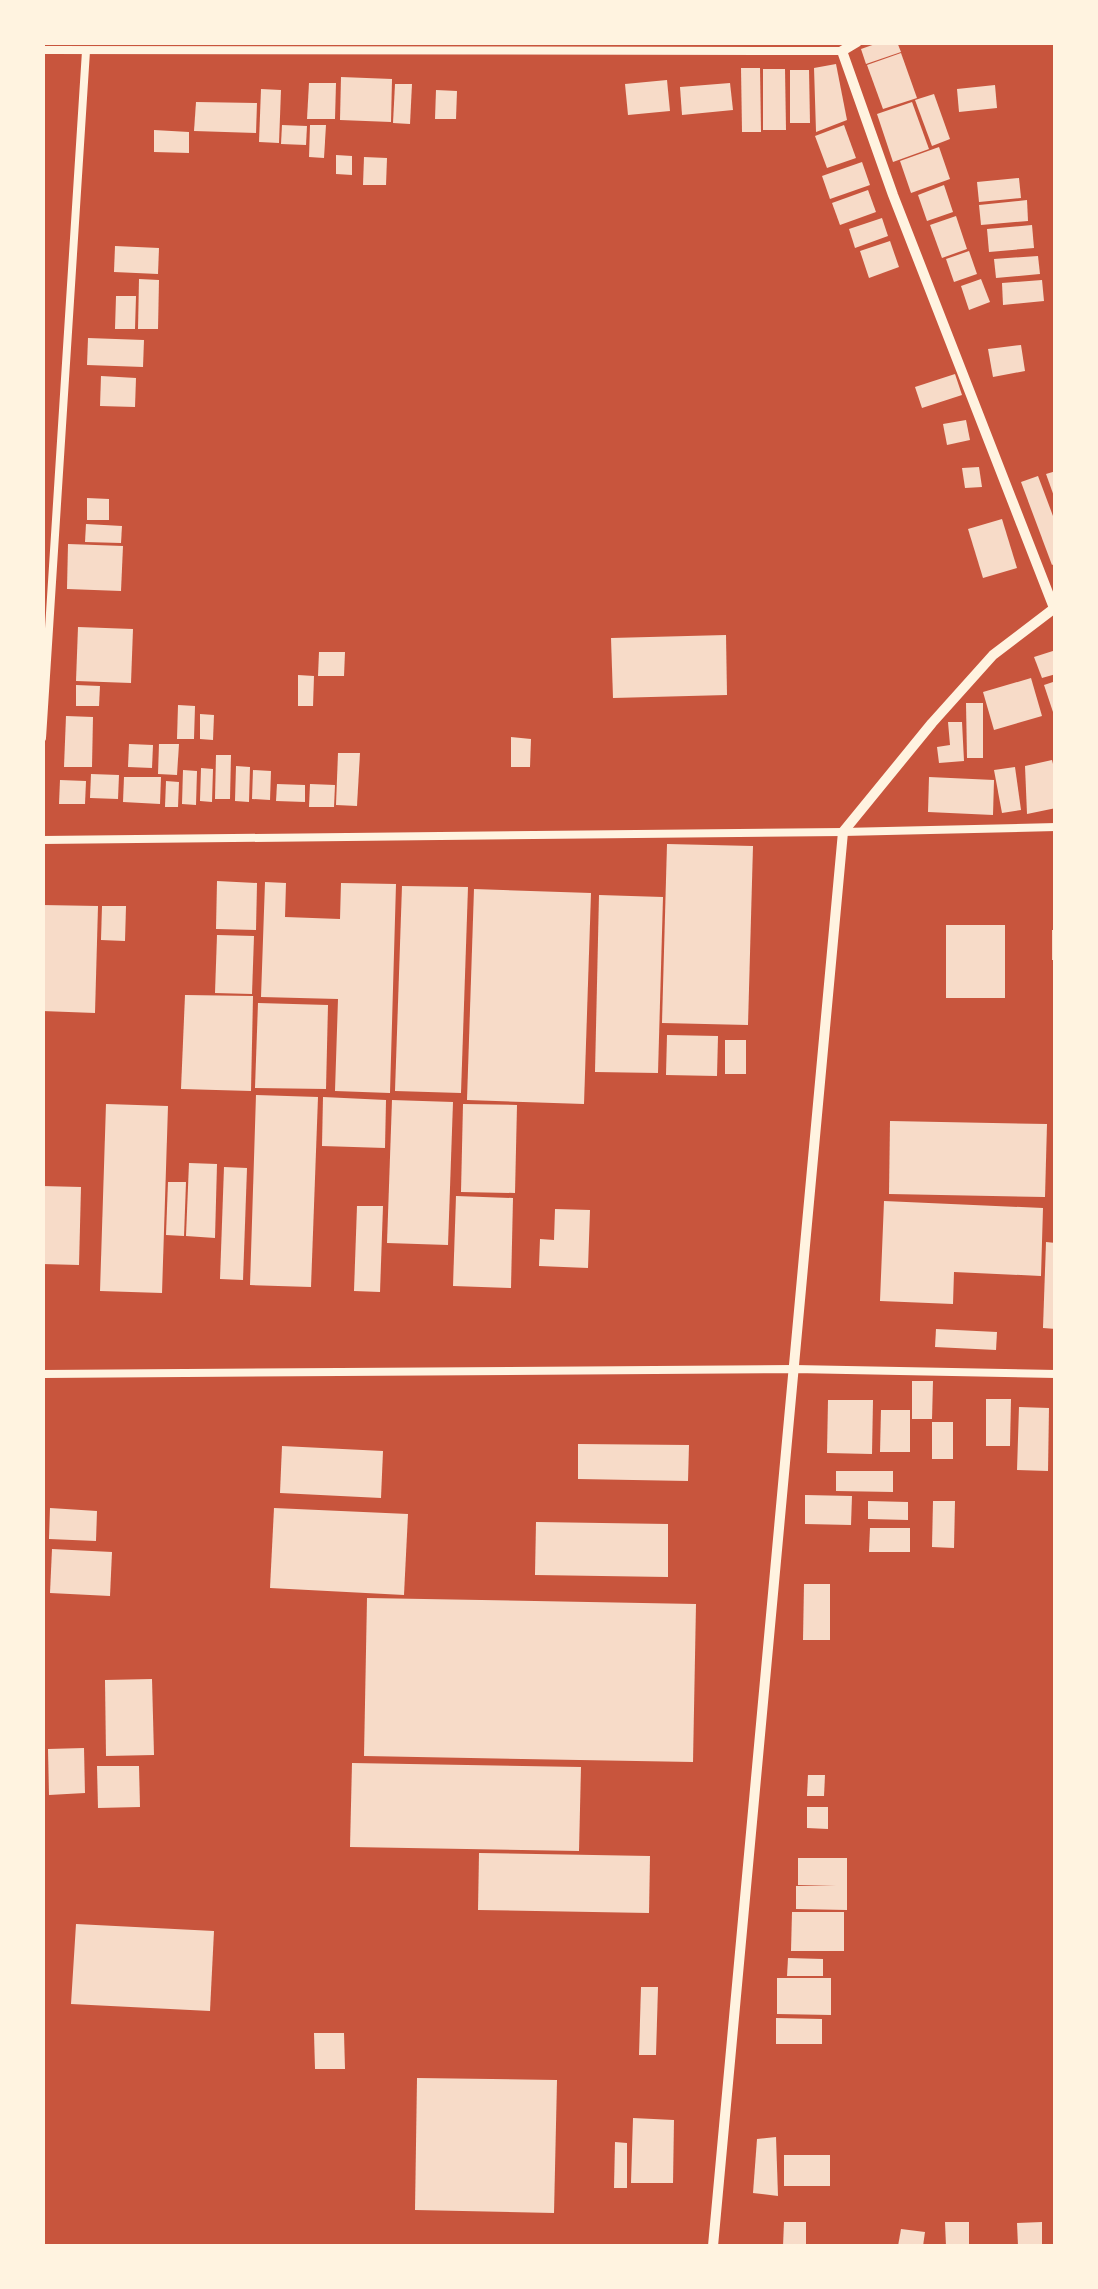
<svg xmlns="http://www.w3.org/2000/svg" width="1098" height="2289" font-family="'Archivo Narrow',sans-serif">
<rect width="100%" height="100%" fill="#c8553d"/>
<g fill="#f7dbc8">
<path d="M 881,42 L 897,42 L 901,52 L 866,64 L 861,49 Z"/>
<path d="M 901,53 L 917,98 L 883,109 L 867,65 Z"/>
<path d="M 836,64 L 847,120 L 816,132 L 814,68 Z"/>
<path d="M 741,68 L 760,68 L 761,132 L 742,132 Z"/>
<path d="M 763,69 L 785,69 L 786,130 L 763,130 Z"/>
<path d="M 790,70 L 809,70 L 810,123 L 790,123 Z"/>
<path d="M 341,77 L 392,79 L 391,122 L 340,120 Z"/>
<path d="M 667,80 L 670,111 L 628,115 L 625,84 Z"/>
<path d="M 309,83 L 336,83 L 335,119 L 307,119 Z"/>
<path d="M 730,83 L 733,110 L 682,115 L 680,87 Z"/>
<path d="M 395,84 L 412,84 L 410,124 L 393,123 Z"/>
<path d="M 995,85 L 997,108 L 959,112 L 957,89 Z"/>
<path d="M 261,89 L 281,90 L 279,143 L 259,142 Z"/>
<path d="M 436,90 L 457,91 L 456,119 L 435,119 Z"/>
<path d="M 934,94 L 950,139 L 932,146 L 915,100 Z"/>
<path d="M 196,102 L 257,103 L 256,133 L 194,131 Z"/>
<path d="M 912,102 L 929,149 L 893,162 L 877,114 Z"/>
<path d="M 282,125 L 307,126 L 306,145 L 281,144 Z"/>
<path d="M 310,125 L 326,125 L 324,158 L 309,157 Z"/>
<path d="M 844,125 L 856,158 L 827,168 L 815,136 Z"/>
<path d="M 154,130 L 189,132 L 189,153 L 154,152 Z"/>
<path d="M 939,147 L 950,179 L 911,193 L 900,161 Z"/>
<path d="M 336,155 L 352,156 L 352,175 L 336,174 Z"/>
<path d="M 364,157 L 387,158 L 386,185 L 363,185 Z"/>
<path d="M 862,162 L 870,185 L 830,199 L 822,176 Z"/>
<path d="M 1019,178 L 1021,198 L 979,202 L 977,182 Z"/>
<path d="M 944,185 L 953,212 L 927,221 L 918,195 Z"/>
<path d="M 868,190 L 876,212 L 840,225 L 832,203 Z"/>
<path d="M 1027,200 L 1028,221 L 981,225 L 979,205 Z"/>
<path d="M 956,216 L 967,249 L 942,258 L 930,225 Z"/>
<path d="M 882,218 L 888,236 L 855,248 L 849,229 Z"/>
<path d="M 1032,225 L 1034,248 L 989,252 L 987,229 Z"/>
<path d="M 890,241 L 899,267 L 869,278 L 860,251 Z"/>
<path d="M 115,246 L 159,248 L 158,274 L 114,272 Z"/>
<path d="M 969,251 L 977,274 L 954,282 L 946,259 Z"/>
<path d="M 1038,256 L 1040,274 L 996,278 L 994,259 Z"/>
<path d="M 139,279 L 159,280 L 158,329 L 138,329 Z"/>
<path d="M 981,279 L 990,302 L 969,310 L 961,286 Z"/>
<path d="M 1042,280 L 1044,301 L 1003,305 L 1002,283 Z"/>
<path d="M 116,296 L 136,296 L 135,329 L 115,329 Z"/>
<path d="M 88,338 L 144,340 L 143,367 L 87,365 Z"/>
<path d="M 1021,345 L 1025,371 L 993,377 L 988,349 Z"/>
<path d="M 955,374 L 962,395 L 922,408 L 915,387 Z"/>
<path d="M 101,376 L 136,378 L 135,407 L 100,406 Z"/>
<path d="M 966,420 L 970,440 L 947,445 L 943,424 Z"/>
<path d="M 979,467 L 982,487 L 965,488 L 962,468 Z"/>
<path d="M 1056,471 L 1056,499 L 1055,499 L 1046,474 Z"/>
<path d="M 1038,476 L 1056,524 L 1056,563 L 1052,565 L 1021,482 Z"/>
<path d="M 87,498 L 109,499 L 109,520 L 87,520 Z"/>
<path d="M 1002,519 L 1017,568 L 983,578 L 968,529 Z"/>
<path d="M 86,524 L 122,526 L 121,543 L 85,542 Z"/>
<path d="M 68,544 L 123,546 L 121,591 L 67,589 Z"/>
<path d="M 78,627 L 133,629 L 131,683 L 76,681 Z"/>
<path d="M 726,635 L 727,695 L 613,698 L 611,638 Z"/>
<path d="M 1056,650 L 1056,674 L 1042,678 L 1034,657 Z"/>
<path d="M 319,652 L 345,652 L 344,676 L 318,676 Z"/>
<path d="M 298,675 L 314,676 L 313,706 L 298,706 Z"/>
<path d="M 1031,678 L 1042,716 L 994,730 L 983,692 Z"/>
<path d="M 1056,681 L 1056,718 L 1055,718 L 1044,685 Z"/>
<path d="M 76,685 L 100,686 L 99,706 L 76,706 Z"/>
<path d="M 966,703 L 983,703 L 983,758 L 967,758 Z"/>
<path d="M 178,705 L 195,706 L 194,739 L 177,739 Z"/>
<path d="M 200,714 L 214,715 L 213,740 L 200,739 Z"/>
<path d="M 66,716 L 93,717 L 92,767 L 64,767 Z"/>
<path d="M 948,722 L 962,722 L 964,761 L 939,763 L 937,747 L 950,745 Z"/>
<path d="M 511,737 L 531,739 L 530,767 L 511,767 Z"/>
<path d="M 129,744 L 153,745 L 152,768 L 128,767 Z"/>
<path d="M 159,744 L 179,744 L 177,775 L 158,774 Z"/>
<path d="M 338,753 L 360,753 L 357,806 L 336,805 Z"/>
<path d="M 216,755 L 231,755 L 230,799 L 215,799 Z"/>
<path d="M 1052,760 L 1056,776 L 1056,808 L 1027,814 L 1025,766 Z"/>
<path d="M 236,766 L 250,767 L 249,802 L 235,801 Z"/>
<path d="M 1015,767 L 1021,810 L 1002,813 L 994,770 Z"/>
<path d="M 201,768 L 213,769 L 212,802 L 200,801 Z"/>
<path d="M 183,770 L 197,771 L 196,805 L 182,804 Z"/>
<path d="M 253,770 L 271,771 L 270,800 L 252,799 Z"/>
<path d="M 91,774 L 119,775 L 118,799 L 90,798 Z"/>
<path d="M 124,777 L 161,777 L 160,804 L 123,802 Z"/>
<path d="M 929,777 L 994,780 L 993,815 L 928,812 Z"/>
<path d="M 60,780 L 86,781 L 85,804 L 59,804 Z"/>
<path d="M 166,781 L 179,782 L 178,807 L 165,807 Z"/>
<path d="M 277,784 L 305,785 L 305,802 L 276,801 Z"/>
<path d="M 310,784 L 335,785 L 334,807 L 309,807 Z"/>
<path d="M 667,844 L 753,846 L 748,1025 L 662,1023 Z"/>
<path d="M 217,881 L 257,883 L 256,930 L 216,929 Z"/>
<path d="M 265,882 L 286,883 L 285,917 L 340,919 L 341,883 L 396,884 L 390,1093 L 335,1091 L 338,999 L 261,997 Z"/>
<path d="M 402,886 L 468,887 L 461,1093 L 395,1091 Z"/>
<path d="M 474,889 L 591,893 L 584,1104 L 467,1100 Z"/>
<path d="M 599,895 L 663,897 L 658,1073 L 595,1072 Z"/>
<path d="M 42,905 L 98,906 L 95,1013 L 42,1011 Z"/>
<path d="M 102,906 L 126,906 L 125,941 L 101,940 Z"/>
<rect x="946" y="925" width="59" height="73"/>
<rect x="1052" y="930" width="4" height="30"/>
<path d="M 217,935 L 254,936 L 252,994 L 215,993 Z"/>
<path d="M 185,995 L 253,996 L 251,1091 L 181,1089 Z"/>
<path d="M 258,1003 L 328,1005 L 326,1089 L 255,1088 Z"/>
<path d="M 667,1035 L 718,1036 L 717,1076 L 666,1075 Z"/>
<rect x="725" y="1040" width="21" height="34"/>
<path d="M 256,1095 L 318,1097 L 311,1287 L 250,1285 Z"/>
<path d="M 323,1097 L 386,1100 L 385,1148 L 322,1146 Z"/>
<path d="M 392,1100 L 453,1102 L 448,1245 L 387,1243 Z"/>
<path d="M 106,1104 L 168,1106 L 162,1293 L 100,1291 Z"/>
<path d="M 463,1104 L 517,1105 L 515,1193 L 461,1192 Z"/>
<path d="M 890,1121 L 1047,1124 L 1045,1197 L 889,1194 Z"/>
<path d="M 189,1163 L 217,1164 L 215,1238 L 186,1236 Z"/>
<path d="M 224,1167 L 247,1168 L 243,1280 L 220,1279 Z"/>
<path d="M 168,1182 L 186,1182 L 184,1236 L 166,1235 Z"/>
<path d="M 42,1186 L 81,1187 L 79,1265 L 42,1264 Z"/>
<path d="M 456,1196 L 513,1198 L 511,1288 L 453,1286 Z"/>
<path d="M 884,1201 L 1043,1208 L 1041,1276 L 954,1272 L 953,1304 L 880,1301 Z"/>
<path d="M 357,1206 L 383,1206 L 380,1292 L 354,1291 Z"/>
<path d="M 555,1209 L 590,1210 L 588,1268 L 539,1266 L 540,1239 L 554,1240 Z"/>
<path d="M 1046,1242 L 1056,1243 L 1056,1329 L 1043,1328 Z"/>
<path d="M 936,1329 L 997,1332 L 996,1350 L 935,1347 Z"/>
<path d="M 912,1381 L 933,1381 L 932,1419 L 912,1419 Z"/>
<path d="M 986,1399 L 1011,1399 L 1010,1446 L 986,1446 Z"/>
<path d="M 828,1400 L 873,1400 L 872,1454 L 827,1453 Z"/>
<path d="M 1019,1407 L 1049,1408 L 1048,1471 L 1017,1470 Z"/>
<path d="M 881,1410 L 910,1410 L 910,1452 L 880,1452 Z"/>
<rect x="932" y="1422" width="21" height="37"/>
<path d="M 578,1444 L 689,1445 L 688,1481 L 578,1479 Z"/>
<path d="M 282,1446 L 383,1451 L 381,1498 L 280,1493 Z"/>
<path d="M 836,1471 L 893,1471 L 893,1492 L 836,1491 Z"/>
<path d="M 805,1495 L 852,1496 L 851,1525 L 805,1524 Z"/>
<path d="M 868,1501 L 908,1502 L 908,1520 L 868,1519 Z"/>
<path d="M 933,1501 L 955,1501 L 954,1548 L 932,1547 Z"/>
<path d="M 50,1508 L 97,1511 L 96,1541 L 49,1539 Z"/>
<path d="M 274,1508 L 408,1514 L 404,1595 L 270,1588 Z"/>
<path d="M 536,1522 L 668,1524 L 668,1577 L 535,1575 Z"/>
<path d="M 870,1528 L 910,1528 L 910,1552 L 869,1552 Z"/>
<path d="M 52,1549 L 112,1552 L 110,1596 L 50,1593 Z"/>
<path d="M 804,1584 L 830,1584 L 830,1640 L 803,1640 Z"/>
<path d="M 367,1598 L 696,1604 L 693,1762 L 364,1756 Z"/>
<path d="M 152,1679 L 154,1755 L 106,1756 L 105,1680 Z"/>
<path d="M 84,1748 L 85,1793 L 49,1795 L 48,1749 Z"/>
<path d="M 352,1763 L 581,1767 L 579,1851 L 350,1847 Z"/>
<path d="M 97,1766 L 139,1766 L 140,1807 L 98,1808 Z"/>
<path d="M 808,1775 L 825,1775 L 824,1796 L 807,1796 Z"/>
<path d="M 807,1807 L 828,1807 L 828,1829 L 807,1828 Z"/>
<path d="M 479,1853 L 650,1856 L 649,1913 L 478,1910 Z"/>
<path d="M 798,1858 L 847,1858 L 847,1910 L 796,1909 L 796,1886 L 836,1886 L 798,1885 Z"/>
<path d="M 792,1912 L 844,1912 L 844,1951 L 791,1951 Z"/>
<path d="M 76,1924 L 214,1931 L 210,2011 L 71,2004 Z"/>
<path d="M 788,1958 L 823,1959 L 823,1976 L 787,1976 Z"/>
<path d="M 777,1978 L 831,1978 L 831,2015 L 777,2014 Z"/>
<path d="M 641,1987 L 658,1987 L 656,2055 L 639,2055 Z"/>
<path d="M 776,2018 L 822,2019 L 822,2044 L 776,2044 Z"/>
<path d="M 314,2033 L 344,2033 L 345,2069 L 315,2069 Z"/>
<path d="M 417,2078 L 557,2080 L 554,2213 L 415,2210 Z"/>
<path d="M 633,2118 L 674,2120 L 673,2183 L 631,2183 Z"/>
<path d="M 776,2137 L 778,2196 L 753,2193 L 757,2139 Z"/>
<path d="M 615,2142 L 627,2143 L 627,2188 L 614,2188 Z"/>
<rect x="784" y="2155" width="46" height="31"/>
<path d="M 784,2222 L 806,2222 L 806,2246 L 783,2246 Z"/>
<path d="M 945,2222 L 969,2222 L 969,2246 L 946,2246 Z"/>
<path d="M 1042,2222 L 1042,2246 L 1018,2246 L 1017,2223 Z"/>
<path d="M 901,2229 L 925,2232 L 923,2246 L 898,2246 Z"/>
</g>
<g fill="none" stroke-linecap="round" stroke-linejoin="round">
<g stroke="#fff3e0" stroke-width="8">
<path d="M 42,50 L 842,51"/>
<path d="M 42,738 L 86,51"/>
<path d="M 42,840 L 843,832 L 1056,827"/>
<path d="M 42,1374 L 794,1369 L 1056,1374"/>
</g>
<g stroke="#fff3e0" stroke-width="10">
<path d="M 857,42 L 842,51 L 893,195 L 1054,608"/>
<path d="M 713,2246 L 843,832 L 932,723 L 993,655 L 1056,607"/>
</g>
</g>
<rect width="1098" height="2289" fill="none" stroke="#fff3e0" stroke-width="90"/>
</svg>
